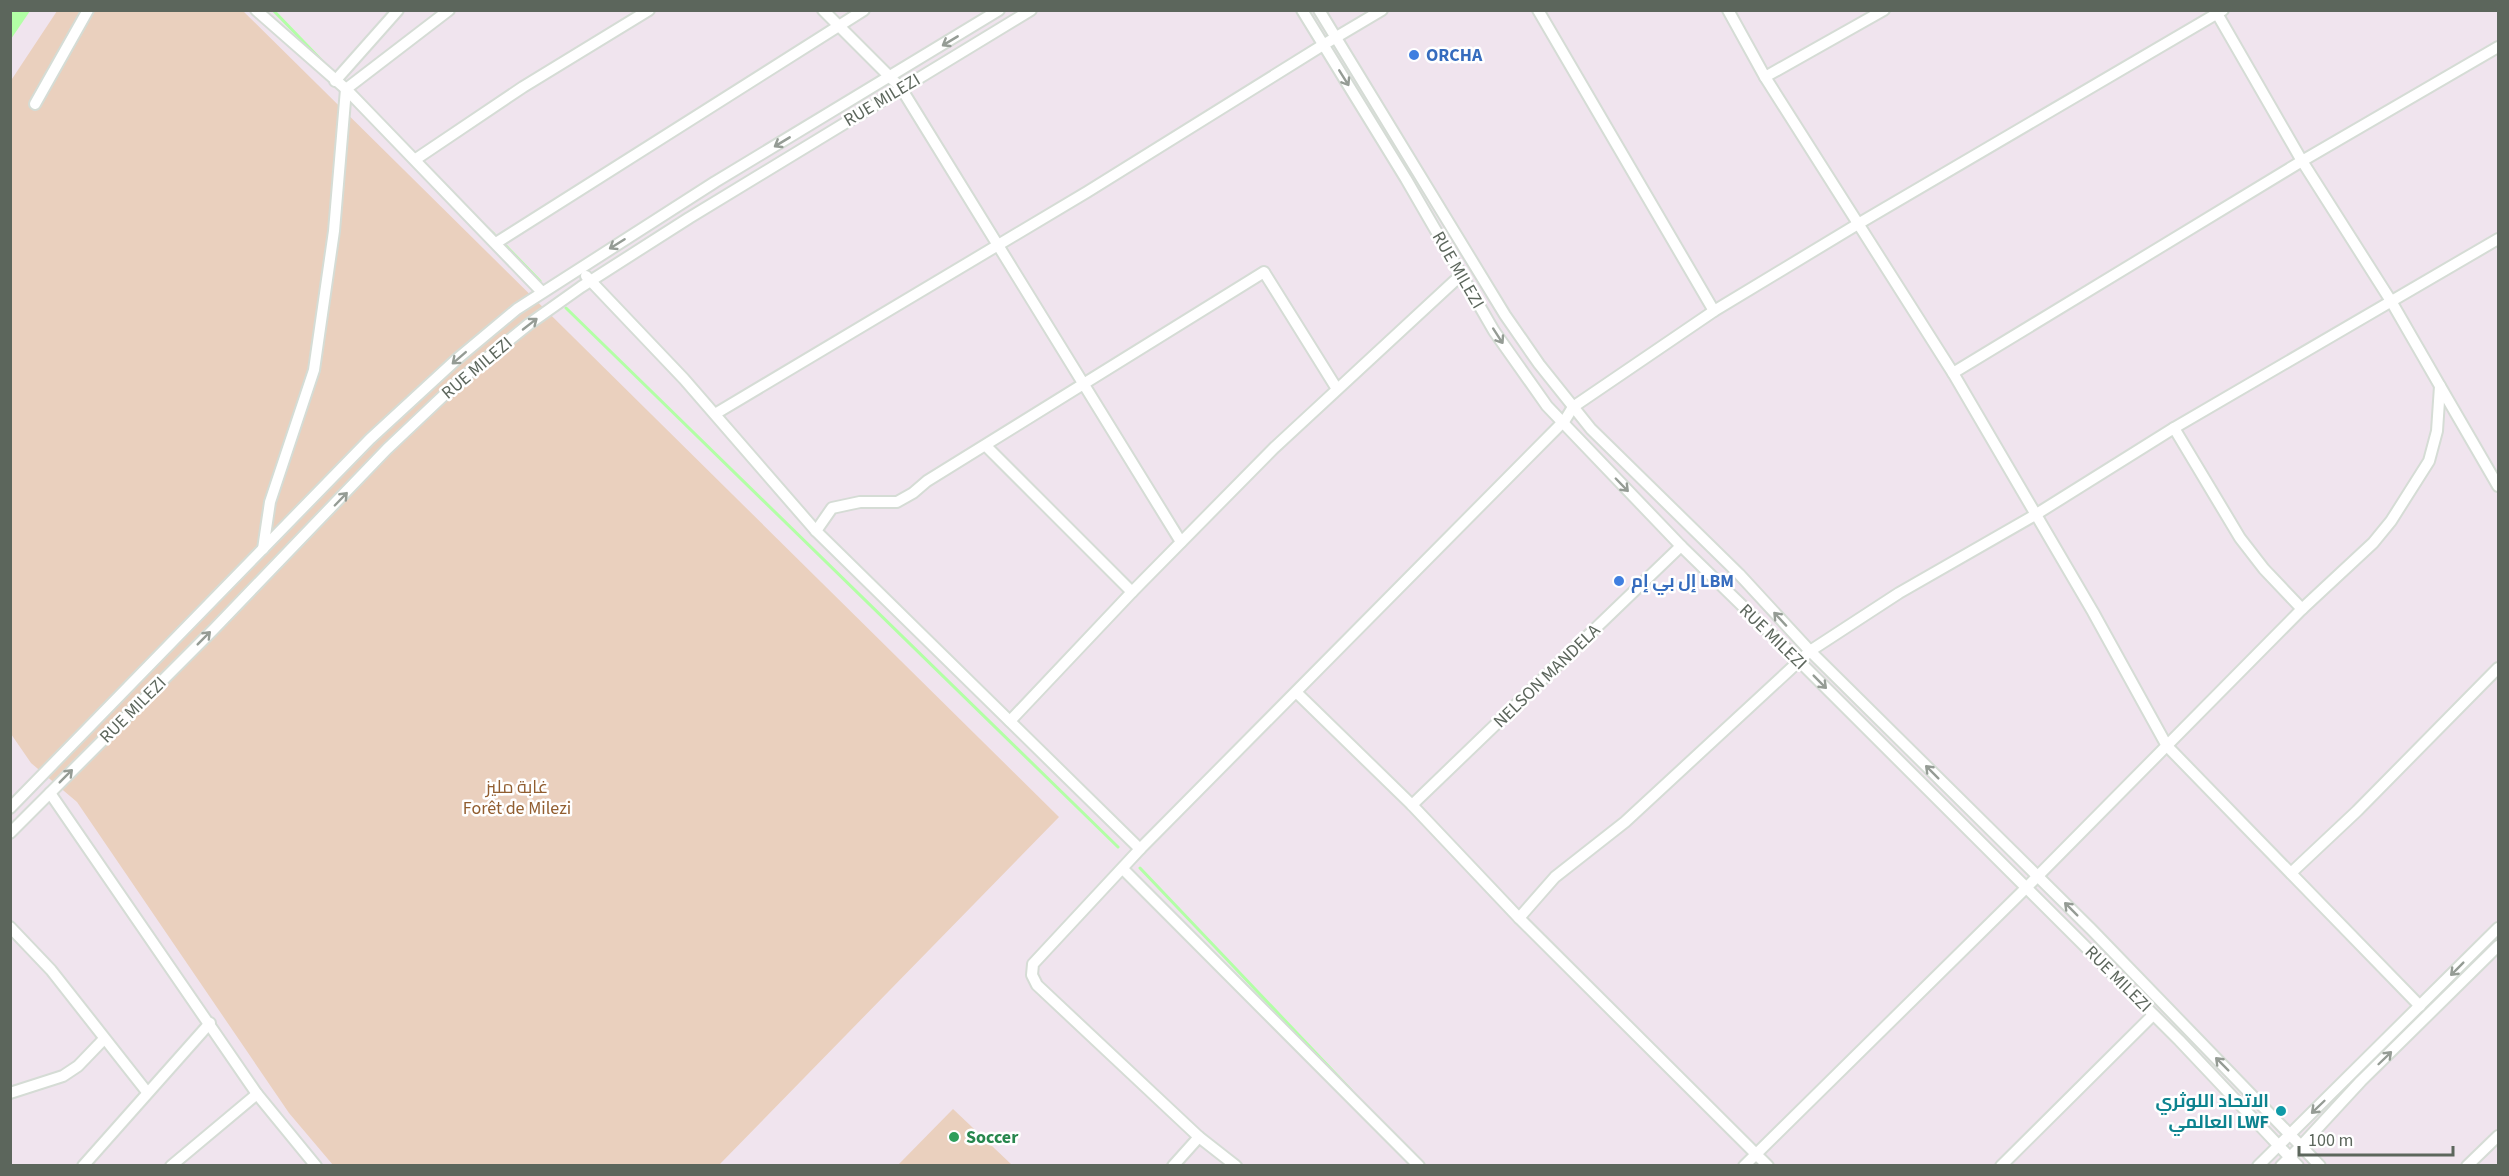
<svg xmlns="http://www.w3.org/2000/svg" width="2509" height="1176" font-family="'Source Sans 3',Cairo,sans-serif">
<rect width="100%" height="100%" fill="#f0e4ee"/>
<g fill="#ead0be">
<path d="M 57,11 L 243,11 L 1059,817 L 719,1165 L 333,1165 L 289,1113 L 77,802 L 31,763 L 11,734 L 10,82 Z"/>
<path d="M 953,1109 L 1012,1165 L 898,1165 Z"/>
</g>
<path fill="#b2ffa5" d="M 11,10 L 30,11 L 11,39 L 10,11 Z"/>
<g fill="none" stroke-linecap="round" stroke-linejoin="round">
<g stroke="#b2ffa5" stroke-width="3">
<path d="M 273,10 L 327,66"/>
<path d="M 484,225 L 494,234"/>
<path d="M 506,246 L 540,281"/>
<path d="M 566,308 L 1118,847"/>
<path d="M 1140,868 L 1351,1090"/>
</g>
<defs>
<g id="minor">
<path d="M 256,10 L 346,89 L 542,292"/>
<path d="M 823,10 L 901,88 L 1181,542"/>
<path d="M 1302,10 L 1406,179 L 1494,331 L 1547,406 L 1681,546 L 1799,661 L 2179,1040 L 2298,1166"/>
<path d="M 1319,10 L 1505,315 L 1539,364 L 1591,429 L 1739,574 L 1810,651 L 2091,929 L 2301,1146 L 2281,1166"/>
<path d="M 1538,10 L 1714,311"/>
<path d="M 1728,10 L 1765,77 L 1953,373 L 2093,612 L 2167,746 L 2420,1006"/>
<path d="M 1765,77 L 1884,10"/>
<path d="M 335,81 L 398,10"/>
<path d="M 35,104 L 88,10"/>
<path d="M 416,159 L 523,87 L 649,10"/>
<path d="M 496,243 L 864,10"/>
<path d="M 586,276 L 684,379 L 816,531 L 1140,849"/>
<path d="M 1953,373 L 2302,161 L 2498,47"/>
<path d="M 2440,386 L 2498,486"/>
<path d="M 715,414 L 1087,192 L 1323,45 L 1382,10"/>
<path d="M 2174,428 L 2240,538 L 2264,569 L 2302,609"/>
<path d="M 986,446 L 1132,592"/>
<path d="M 816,531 L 832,508 L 860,502 L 897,502 L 913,493 L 927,481 L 1264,272 L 1337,389"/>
<path d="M 263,549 L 270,502 L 314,370 L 334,231 L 346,89 L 449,10"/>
<path d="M 1297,693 L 1412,805 L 1519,918 L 1768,1166"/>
<path d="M 1010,721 L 1132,592 L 1274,448 L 1461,275"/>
<path d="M 50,793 L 257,1094 L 316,1166"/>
<path d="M 1412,805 L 1681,546"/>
<path d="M 10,808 L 370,439 L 457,359 L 517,309 L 715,182 L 999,10"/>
<path d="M 10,833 L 214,629 L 387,449 L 460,380 L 529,324 L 581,287 L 689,218 L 1031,10"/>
<path d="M 1123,869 L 1419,1166"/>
<path d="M 2291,873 L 2357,811 L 2498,668"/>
<path d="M 1519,918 L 1555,877 L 1625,822 L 1810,651 L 1899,593 L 2035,515 L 2174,428 L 2498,239"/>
<path d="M 10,927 L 51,970 L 147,1092"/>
<path d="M 10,1093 L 63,1076 L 78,1066 L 104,1039"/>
<path d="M 83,1166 L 210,1023"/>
<path d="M 171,1166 L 257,1094"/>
<path d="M 1173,1166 L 1199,1137"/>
<path d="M 1236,1166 L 1199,1137 L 1037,985 L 1032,975 L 1033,964 L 1140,849 L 1565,420 L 1573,407 L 1714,311 L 1858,224 L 2223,10"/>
<path d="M 1744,1166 L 2026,888 L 2302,609 L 2373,543 L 2391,521 L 2429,461 L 2437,431 L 2440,386 L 2391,301 L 2302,161 L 2215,10"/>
<path d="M 2001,1166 L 2153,1015"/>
<path d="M 2258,1166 L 2498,928"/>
<path d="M 2320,1166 L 2301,1146 L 2361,1081 L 2498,946"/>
<path d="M 2467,1166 L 2498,1136"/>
</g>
</defs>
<use href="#minor" stroke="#d5dcd5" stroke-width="14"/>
<use href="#minor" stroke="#fff" stroke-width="10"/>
</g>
<defs><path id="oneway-shaft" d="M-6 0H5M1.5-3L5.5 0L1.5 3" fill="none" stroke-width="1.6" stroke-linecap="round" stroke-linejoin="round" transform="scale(1.5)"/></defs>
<g stroke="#959c95">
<use href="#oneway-shaft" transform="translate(950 41) rotate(149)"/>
<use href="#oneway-shaft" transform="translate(1344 78) rotate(58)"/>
<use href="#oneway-shaft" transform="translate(782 142) rotate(149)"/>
<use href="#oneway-shaft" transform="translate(617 244) rotate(148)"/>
<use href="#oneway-shaft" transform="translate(530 324) rotate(-38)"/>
<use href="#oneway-shaft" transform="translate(1498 336) rotate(57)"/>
<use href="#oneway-shaft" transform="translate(459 358) rotate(139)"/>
<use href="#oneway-shaft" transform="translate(1622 485) rotate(46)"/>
<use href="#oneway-shaft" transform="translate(341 499) rotate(-46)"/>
<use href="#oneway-shaft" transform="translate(1780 619) rotate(-133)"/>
<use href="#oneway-shaft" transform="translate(204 638) rotate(-45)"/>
<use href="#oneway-shaft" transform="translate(1820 682) rotate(45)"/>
<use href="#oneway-shaft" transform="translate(1932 772) rotate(-135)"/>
<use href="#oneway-shaft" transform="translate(66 776) rotate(-45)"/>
<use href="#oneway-shaft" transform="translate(2071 909) rotate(-135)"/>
<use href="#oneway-shaft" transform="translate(2457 969) rotate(135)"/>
<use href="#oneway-shaft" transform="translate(2385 1058) rotate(-44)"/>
<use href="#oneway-shaft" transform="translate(2222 1064) rotate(-135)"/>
<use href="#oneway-shaft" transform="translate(2318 1107) rotate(136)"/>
</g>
<g fill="#3f7fe0" stroke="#fff" stroke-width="2">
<circle cx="1414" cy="55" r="6"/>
<circle cx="1619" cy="581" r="6"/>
</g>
<circle fill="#0f9aa8" stroke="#fff" stroke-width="2" cx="2281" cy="1111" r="6"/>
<circle fill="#2e9e5b" stroke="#fff" stroke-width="2" cx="954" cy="1137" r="6"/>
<g text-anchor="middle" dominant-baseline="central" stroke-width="5" stroke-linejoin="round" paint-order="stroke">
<g font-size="18" font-weight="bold" fill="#366cbe" stroke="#fff" text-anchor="start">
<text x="1426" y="55">ORCHA</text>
<text x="1631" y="581">إل بي إم LBM</text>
</g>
<g font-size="18" fill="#5c665c" stroke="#fff">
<text transform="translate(882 100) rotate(-31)">RUE MILEZI</text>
<text transform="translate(1458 270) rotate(60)">RUE MILEZI</text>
<text transform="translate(477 368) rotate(-40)">RUE MILEZI</text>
<text transform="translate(1773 637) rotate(44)">RUE MILEZI</text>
<text transform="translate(1547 676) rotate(-44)">NELSON MANDELA</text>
<text transform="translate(133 710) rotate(-45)">RUE MILEZI</text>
<text transform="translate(2118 979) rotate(45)">RUE MILEZI</text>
</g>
<g font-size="18" fill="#915d2f" stroke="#fff">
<text x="517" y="787">غابة مليز<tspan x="517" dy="21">Forêt de Milezi</tspan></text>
</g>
<g font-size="18" font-weight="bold" fill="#0d838f" stroke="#fff" text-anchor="end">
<text x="2269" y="1101">الاتحاد اللوثري<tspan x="2269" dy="21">العالمي LWF</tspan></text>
</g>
<g font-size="18" font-weight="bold" fill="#27864d" stroke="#fff" text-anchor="start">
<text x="966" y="1137">Soccer</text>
</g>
</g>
<rect width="2509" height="1176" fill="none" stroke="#5c665c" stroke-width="24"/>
<path d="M2299 1146v9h154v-9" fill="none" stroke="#5c665c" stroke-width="3"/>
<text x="2308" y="1146" font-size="18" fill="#5c665c" stroke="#ffffff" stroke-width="4.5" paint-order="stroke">100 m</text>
</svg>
